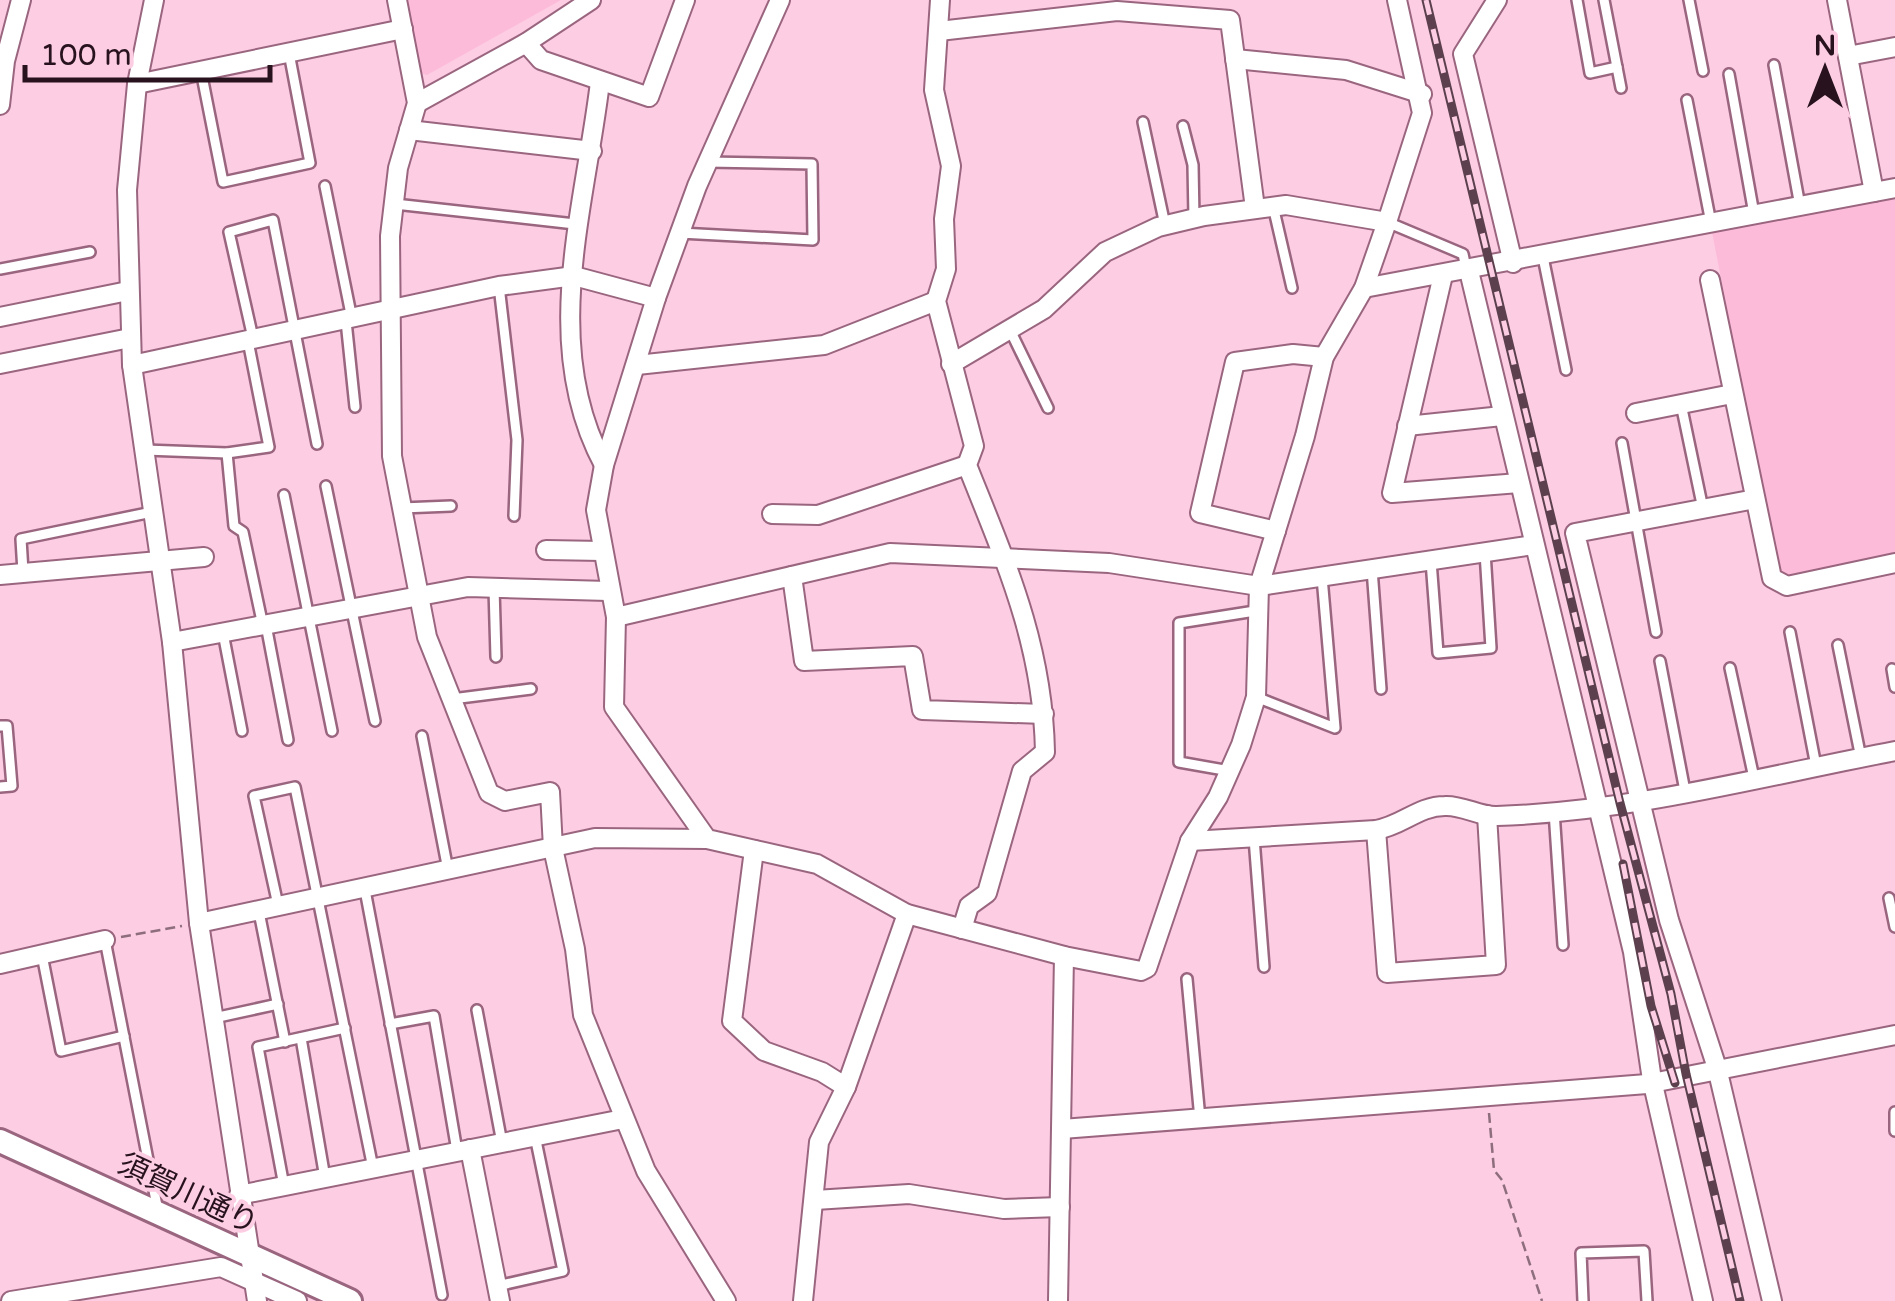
<svg xmlns="http://www.w3.org/2000/svg" width="1895" height="1301" font-family="'Varela Round','Noto Sans JP',sans-serif">
<rect width="100%" height="100%" fill="#fccde3"/>
<g fill="#fdbbda">
<path d="M 403,0 L 561,0 L 427,75 L 418,72 Z"/>
<path d="M 1895,196 L 1895,555 L 1788,577 L 1778,572 L 1712,232 Z"/>
</g>
<g fill="none" stroke-linecap="round" stroke-linejoin="round">
<defs>
<g id="service">
<path d="M 1577,0 L 1590,73 L 1617,67"/>
<path d="M 1604,0 L 1621,88"/>
<path d="M 1689,0 L 1703,71"/>
<path d="M 1774,65 L 1800,206"/>
<path d="M 201,71 L 223,182 L 310,163 L 289,53"/>
<path d="M 1729,74 L 1754,214"/>
<path d="M 1687,100 L 1711,223"/>
<path d="M 1143,122 L 1165,225"/>
<path d="M 1183,126 L 1193,165 L 1194,218"/>
<path d="M 325,186 L 352,319"/>
<path d="M 395,204 L 575,224"/>
<path d="M 1273,206 L 1292,288"/>
<path d="M 1387,222 L 1463,254 L 1466,268"/>
<path d="M 680,233 L 813,240 L 812,164 L 708,162"/>
<path d="M 1543,257 L 1566,370"/>
<path d="M 0,269 L 90,252"/>
<path d="M 499,286 L 517,440 L 514,516"/>
<path d="M 346,321 L 355,407"/>
<path d="M 1010,330 L 1048,408"/>
<path d="M 253,338 L 229,232 L 273,220 L 317,444"/>
<path d="M 1681,404 L 1703,509"/>
<path d="M 1622,443 L 1656,632"/>
<path d="M 145,450 L 227,453 L 269,447 L 248,341"/>
<path d="M 227,453 L 234,526 L 243,532 L 263,626"/>
<path d="M 326,486 L 375,721"/>
<path d="M 284,495 L 332,731"/>
<path d="M 402,508 L 451,506"/>
<path d="M 1431,561 L 1438,653 L 1491,648 L 1485,552"/>
<path d="M 1372,569 L 1381,689"/>
<path d="M 23,572 L 21,539 L 152,512"/>
<path d="M 494,588 L 496,657"/>
<path d="M 266,625 L 288,740"/>
<path d="M 1790,632 L 1816,766"/>
<path d="M 223,633 L 242,731"/>
<path d="M 1838,645 L 1861,758"/>
<path d="M 1660,661 L 1685,791"/>
<path d="M 1730,668 L 1754,778"/>
<path d="M 1892,669 L 1895,687"/>
<path d="M 1256,697 L 1335,728 L 1322,577"/>
<path d="M 452,699 L 531,689"/>
<path d="M 0,726 L 7,726 L 12,786 L 0,787"/>
<path d="M 422,736 L 448,870"/>
<path d="M 1230,771 L 1179,762 L 1179,623 L 1255,611"/>
<path d="M 1554,811 L 1563,945"/>
<path d="M 1254,838 L 1264,967"/>
<path d="M 365,890 L 442,1295"/>
<path d="M 1889,898 L 1895,927"/>
<path d="M 278,905 L 254,796 L 295,787 L 373,1168"/>
<path d="M 259,912 L 285,1042"/>
<path d="M 105,940 L 158,1211"/>
<path d="M 42,955 L 61,1051 L 124,1036"/>
<path d="M 1187,979 L 1200,1119"/>
<path d="M 477,1010 L 502,1143"/>
<path d="M 214,1018 L 278,1004"/>
<path d="M 390,1024 L 434,1016 L 457,1151"/>
<path d="M 301,1038 L 325,1178"/>
<path d="M 1895,1112 L 1895,1131"/>
<path d="M 284,1186 L 258,1047 L 345,1028"/>
<path d="M 497,1286 L 563,1271 L 535,1136"/>
<path d="M 1583,1301 L 1581,1253 L 1644,1251 L 1647,1301"/>
</g>
<g id="minor">
<path d="M 154,0 L 137,84 L 127,190 L 132,365 L 172,642 L 199,923 L 257,1301"/>
<path d="M 397,0 L 417,103 L 398,168 L 390,236 L 392,456 L 427,637 L 489,793 L 505,801 L 550,792 L 553,848 L 575,949 L 583,1015 L 646,1171 L 726,1301"/>
<path d="M 780,0 L 697,186 L 656,298 L 604,465 L 596,510 L 616,617 L 614,707 L 707,839 L 817,864 L 907,914 L 1064,956 L 1141,971 L 1147,968 L 1190,841 L 1218,797 L 1241,745 L 1256,697 L 1259,586 L 1305,436 L 1324,357 L 1364,288 L 1387,222 L 1286,205 L 1204,216 L 1158,227 L 1105,252 L 1044,309 L 951,364"/>
<path d="M 940,0 L 934,90 L 951,166 L 944,219 L 946,269 L 936,301 L 974,446 L 967,465 C 1006,563 1043,644 1045,752 L 1022,771 L 987,893 L 969,906 L 962,929"/>
<path d="M 1497,0 L 1463,54 L 1513,263"/>
<path d="M 1837,0 L 1874,192"/>
<path d="M 939,31 L 1117,11 L 1230,20 L 1255,208"/>
<path d="M 526,43 L 541,60 L 649,97 L 685,0"/>
<path d="M 1848,56 L 1895,47"/>
<path d="M 1235,59 L 1346,70 L 1422,94"/>
<path d="M 600,82 C 585,208 539,345 604,465"/>
<path d="M 137,84 L 403,29"/>
<path d="M 417,103 L 526,43 L 591,0"/>
<path d="M 0,105 L 5,61 L 21,0"/>
<path d="M 409,130 L 592,151"/>
<path d="M 1387,222 L 1422,113 L 1397,0"/>
<path d="M 1469,271 L 1633,952 L 1652,1080 L 1703,1301"/>
<path d="M 1443,275 L 1392,493 L 1519,483"/>
<path d="M 1710,280 L 1772,578 L 1787,586 L 1895,563"/>
<path d="M 1364,288 L 1895,188"/>
<path d="M 0,317 L 128,291"/>
<path d="M 0,364 L 130,338"/>
<path d="M 132,365 L 499,286 L 574,276 L 656,298"/>
<path d="M 637,365 L 824,345 L 936,301"/>
<path d="M 1636,413 L 1732,394"/>
<path d="M 1407,426 L 1502,416"/>
<path d="M 1755,499 L 1575,533 L 1669,920 L 1717,1068 L 1772,1301"/>
<path d="M 772,514 L 818,515 L 967,465"/>
<path d="M 1276,531 L 1200,513 L 1235,362 L 1293,354 L 1324,357"/>
<path d="M 546,550 L 602,551"/>
<path d="M 0,575 L 204,557"/>
<path d="M 792,576 L 804,661 L 913,656 L 922,710 L 1044,714"/>
<path d="M 616,617 L 890,553 L 1109,563 L 1259,586 L 1533,545"/>
<path d="M 172,642 L 468,587 L 608,591"/>
<path d="M 1376,830 L 1387,973 L 1496,965 L 1487,815"/>
<path d="M 1190,841 L 1376,830 C 1402,826 1418,806 1445,806 C 1463,805 1480,817 1497,816 C 1631,812 1764,776 1895,751"/>
<path d="M 754,850 L 732,1021 L 764,1051 L 822,1072 L 846,1087"/>
<path d="M 199,923 L 595,838 L 707,839"/>
<path d="M 0,964 L 105,940"/>
<path d="M 1062,1129 L 1647,1084 L 1895,1035"/>
<path d="M 470,1149 L 500,1301"/>
<path d="M 239,1195 L 623,1119"/>
<path d="M 815,1200 L 909,1194 L 1004,1209 L 1060,1207"/>
<path d="M 11,1301 L 221,1267 L 297,1301"/>
<path d="M 803,1301 L 819,1142 L 846,1087 L 907,914"/>
<path d="M 1058,1301 L 1064,956"/>
</g>
<path id="tertiary" d="M 0,1141 L 350,1301"/>
</defs>
<use href="#service" stroke="#9a657f" stroke-width="14"/>
<use href="#minor" stroke="#9a657f" stroke-width="22"/>
<use href="#tertiary" stroke="#9a657f" stroke-width="28"/>
<g stroke="#8e6d7d" stroke-width="2.5" stroke-dasharray="10 5" stroke-linecap="butt">
<path d="M 121,937 L 182,926"/>
<path d="M 1489,1113 L 1494,1170 L 1502,1180 L 1542,1301"/>
</g>
<use href="#service" stroke="#fff" stroke-width="9"/>
<use href="#minor" stroke="#fff" stroke-width="18"/>
<use href="#tertiary" stroke="#fff" stroke-width="22"/>
<defs>
<g id="rail">
<path d="M 1426,0 L 1620,803 L 1671,994 L 1686,1074 L 1740,1301"/>
<path d="M 1623,864 L 1651,1006 L 1675,1083"/>
</g>
</defs>
<use href="#rail" stroke="#5c404e" stroke-width="9"/>
<use href="#rail" stroke="#fccde3" stroke-width="5" stroke-dasharray="15" stroke-linecap="butt"/>
</g>
<g text-anchor="middle" dominant-baseline="central" stroke-width="8" stroke-linejoin="round" paint-order="stroke">
<g font-size="30" fill="#27121d" stroke="#fccde3">
<text transform="translate(188 1194) rotate(25)">須賀川通り</text>
</g>
</g>
<g transform="translate(1825 70)" stroke="#fccde3" stroke-width="8" paint-order="stroke">
<path d="M0-8L18 38L0 25L-18 38Z" fill="#27121d"/>
<text y="-15" font-size="28" font-weight="bold" text-anchor="middle" fill="#27121d">N</text>
</g>
<path d="M25 65v15h245v-15" fill="none" stroke="#27121d" stroke-width="5"/>
<text x="40" y="65" font-size="30" fill="#27121d" stroke="#fccde3" stroke-width="8" paint-order="stroke">100 m</text>
</svg>
